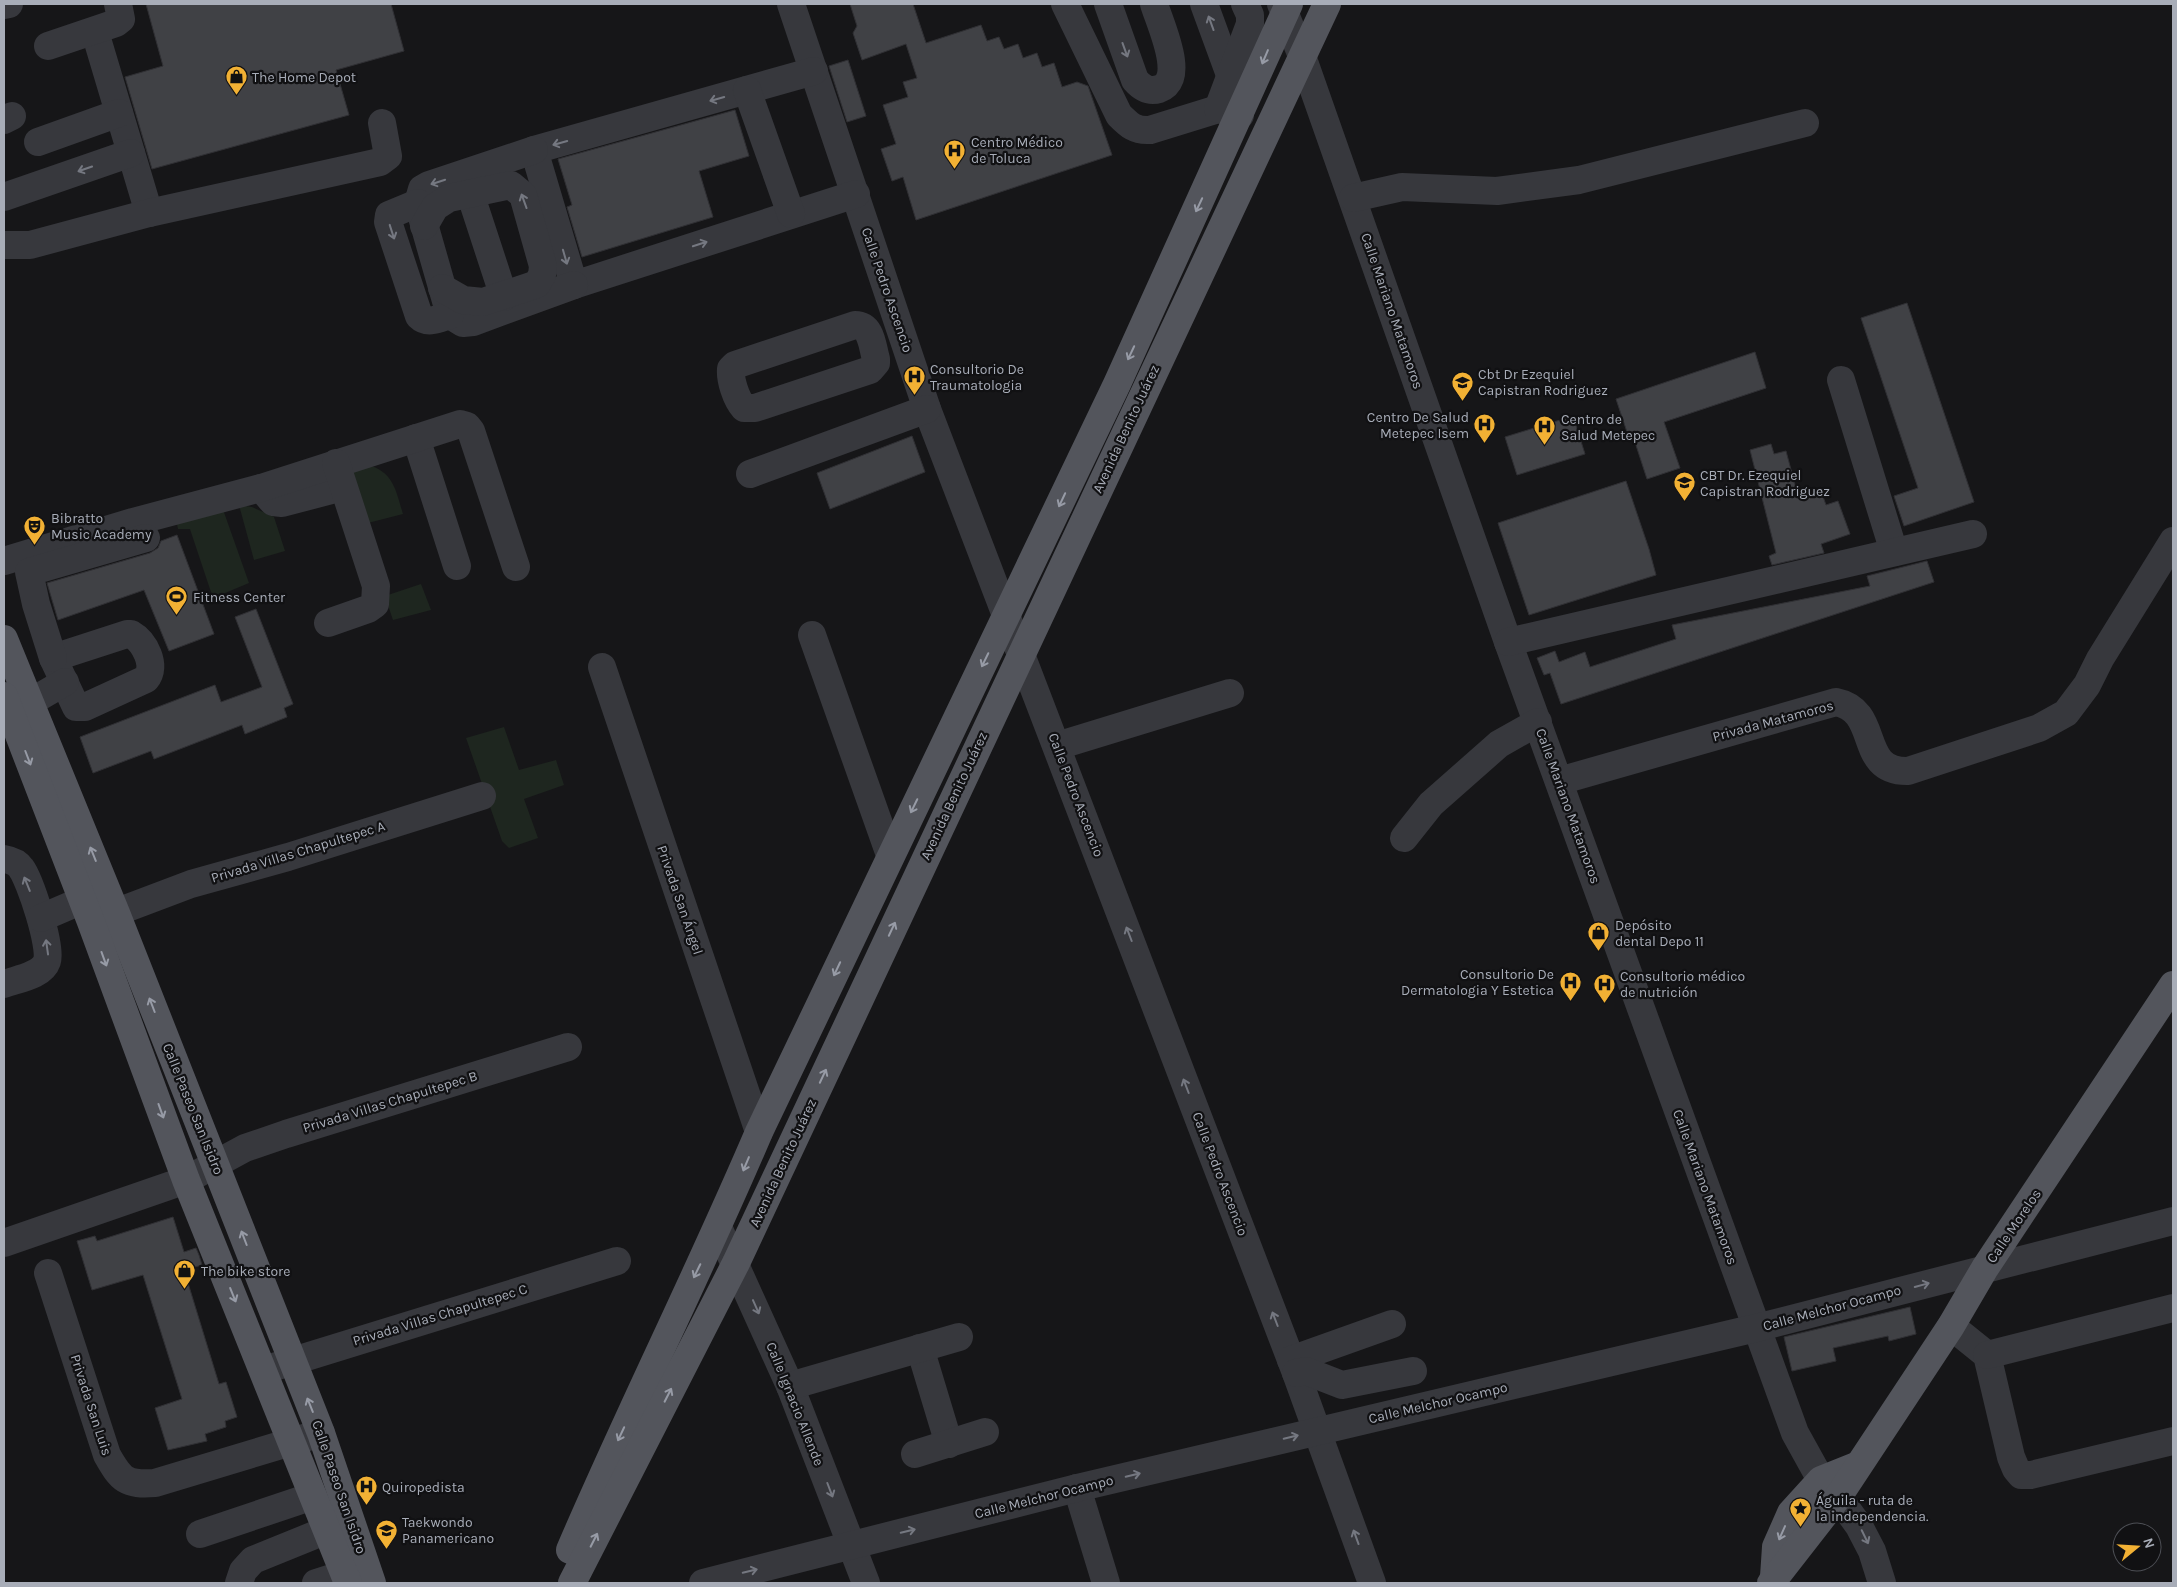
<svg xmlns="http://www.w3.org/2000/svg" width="2177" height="1587" font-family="Karla,sans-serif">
<rect width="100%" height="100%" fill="#161618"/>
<g fill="#1e261f">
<path d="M 371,466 C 394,473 397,494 403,514 L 364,524 L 350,473 Z"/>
<path d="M 220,501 L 249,583 L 213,598 L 190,529 L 178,529 L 175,514 Z"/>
<path d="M 239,505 L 252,507 L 274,517 L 285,551 L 254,560 Z"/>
<path d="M 421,584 L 431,610 L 393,620 L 385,596 Z"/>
<path d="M 504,727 L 519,770 L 556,760 L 564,785 L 524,799 L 538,838 L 509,848 L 502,841 L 466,738 Z"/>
</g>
<g fill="#404145" stroke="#303034">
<path d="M 146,4 L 391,4 L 404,51 L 336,70 L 349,115 L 152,169 L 125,77 L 163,66 Z"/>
<path d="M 850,4 L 913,4 L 926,43 L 981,25 L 987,41 L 999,37 L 1004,49 L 1018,44 L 1023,58 L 1037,53 L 1042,67 L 1054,63 L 1062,87 L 1077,82 L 1088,86 L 1112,155 L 916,220 L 903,177 L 892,181 L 881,149 L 896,144 L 883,105 L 908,97 L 903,82 L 917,78 L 906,44 L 862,60 L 853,33 L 857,26 Z"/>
<path d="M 848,60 L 866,116 L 847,122 L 829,66 Z"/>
<path d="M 735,110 L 749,156 L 699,171 L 713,217 L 582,257 L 567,207 L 572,205 L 558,159 Z"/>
<path d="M 1907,303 L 1974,502 L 1904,526 L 1894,496 L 1918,488 L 1861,318 Z"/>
<path d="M 1755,352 L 1766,388 L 1664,422 L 1680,468 L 1647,479 L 1632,433 L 1628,435 L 1616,399 Z"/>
<path d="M 1573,416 L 1585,454 L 1517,475 L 1505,437 Z"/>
<path d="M 912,436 L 925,472 L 830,509 L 817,473 Z"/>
<path d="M 1771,444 L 1774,454 L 1786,451 L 1798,496 L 1820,488 L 1826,505 L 1838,501 L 1850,534 L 1821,544 L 1824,553 L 1772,565 L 1769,556 L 1776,553 L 1750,450 Z"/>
<path d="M 1626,481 L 1649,549 L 1656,575 L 1529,615 L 1498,523 Z"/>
<path d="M 177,535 L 214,634 L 169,651 L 144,590 L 58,620 L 47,583 L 150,553 L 158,548 L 161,541 Z"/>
<path d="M 1927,561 L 1934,582 L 1561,704 L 1550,673 L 1544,675 L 1537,658 L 1555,651 L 1559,662 L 1585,652 L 1590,667 L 1676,639 L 1672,625 L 1870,586 L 1867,576 Z"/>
<path d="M 256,609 L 293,704 L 284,708 L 287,717 L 245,734 L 242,725 L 154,759 L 151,751 L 93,773 L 80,737 L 215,685 L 221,702 L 262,687 L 235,617 Z"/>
<path d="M 173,1217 L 184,1252 L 196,1248 L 199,1255 L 202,1265 L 184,1270 L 219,1384 L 226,1382 L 237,1417 L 225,1421 L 226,1427 L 205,1434 L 207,1441 L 168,1450 L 155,1408 L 182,1399 L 143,1275 L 92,1290 L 77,1241 L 95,1236 L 97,1241 Z"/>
<path d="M 1910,1307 L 1916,1334 L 1889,1341 L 1888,1336 L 1833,1348 L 1836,1361 L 1792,1371 L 1784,1337 Z"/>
</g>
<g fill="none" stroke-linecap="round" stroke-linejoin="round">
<g stroke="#37383d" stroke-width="28">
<path d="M 791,4 L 927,409 L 1296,1373 L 1372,1583"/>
<path d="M 1065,4 L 1119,115 C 1129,125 1135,131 1150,130 L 1218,109 L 1240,115"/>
<path d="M 1108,4 L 1135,80 C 1142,88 1149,92 1159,89 C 1187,80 1160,24 1154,4"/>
<path d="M 1204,4 L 1230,75"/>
<path d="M 1281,4 L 1302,56 L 1508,642 L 1795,1433 L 1821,1480 L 1838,1497 L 1859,1526 L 1872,1551 L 1882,1583"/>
<path d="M 4,5 L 9,4"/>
<path d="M 95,32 L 149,213"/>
<path d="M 48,46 L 116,23 L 121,19 L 118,4"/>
<path d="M 814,71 L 534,150 L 574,285 L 856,194"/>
<path d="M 747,90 L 791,214"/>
<path d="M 1218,109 L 1250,24 L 1250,15 L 1245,4"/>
<path d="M 4,120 L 12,116"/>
<path d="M 38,142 L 119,113"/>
<path d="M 534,150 L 429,185 L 422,189 L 418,203 L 450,315 L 463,323 L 473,322 L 574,285"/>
<path d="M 470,193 L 504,297"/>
<path d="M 4,197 L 131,153"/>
<path d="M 1353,198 L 1402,187 L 1497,191 L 1579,180 L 1805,123"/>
<path d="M 418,203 L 389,215 L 388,222 L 419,316 C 428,325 440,318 450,315"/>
<path d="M 424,226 L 435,207 L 449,198 L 511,185 L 523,195 L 543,266 L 542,275 L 537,284 L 483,302 L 463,300 L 442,288"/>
<path d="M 4,245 L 30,245 L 149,213 L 380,162 L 388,156 L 382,123"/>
<path d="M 855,325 C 872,325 872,346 876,359 L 876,363 L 870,370 L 755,408 L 744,408 C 736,399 730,380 731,369 L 735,365 Z"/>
<path d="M 1841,380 L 1894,552"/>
<path d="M 416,438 L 457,566"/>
<path d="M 750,474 L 927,409"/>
<path d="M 261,488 L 273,502 L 282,503 L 343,487"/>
<path d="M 4,561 L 133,522 L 261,488 L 460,424 L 467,426 L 471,431 L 516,567"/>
<path d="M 328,623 L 368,609 L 375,604 L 376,586 L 336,463"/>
<path d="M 127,634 L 131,634 C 145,642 157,666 146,679 L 85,707 L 76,707 L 53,658 Z"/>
<path d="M 812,635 L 890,855"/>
<path d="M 1508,642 L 1973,534"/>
<path d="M 53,658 L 36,604 L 29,572 L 146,538"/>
<path d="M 602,667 L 759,1132"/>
<path d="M 10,714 L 65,682"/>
<path d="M 1057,746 L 1230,693"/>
<path d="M 1559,781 L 1836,702 C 1882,711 1856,772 1908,771 L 2039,728 L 2066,713 L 2087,685 L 2100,659 L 2173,541"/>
<path d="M 1404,838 L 1431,804 L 1499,744 L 1538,722"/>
<path d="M 4,859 C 10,860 17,862 21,868 C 30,880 52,947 47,961 C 42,976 17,979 4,984"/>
<path d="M 41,918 L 104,891"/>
<path d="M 93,921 L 191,884 L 288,857 L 482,796"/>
<path d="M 718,1227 L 790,1386 L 866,1583"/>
<path d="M 4,1243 L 186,1180 L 245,1148 L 286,1134 L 568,1047"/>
<path d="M 48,1273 L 107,1455 C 121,1480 126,1485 155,1483 L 321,1433"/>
<path d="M 1951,1326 L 1987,1355 L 2011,1457 L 2016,1469 L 2021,1475 L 2031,1475 L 2173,1441"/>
<path d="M 920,1348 L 949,1444"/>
<path d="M 1987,1355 L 2173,1308"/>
<path d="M 1291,1360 L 1392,1324"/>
<path d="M 264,1370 L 617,1261"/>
<path d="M 1296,1373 L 1306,1371 L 1342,1385 L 1413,1371"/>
<path d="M 790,1386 L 959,1337"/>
<path d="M 915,1454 L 985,1432"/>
<path d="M 1077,1488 L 1106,1583"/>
<path d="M 200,1534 L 313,1496"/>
<path d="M 239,1583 L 243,1571 L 253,1560 L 327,1530"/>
<path d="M 316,1583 L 344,1574"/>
<path d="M 703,1583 L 1077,1488 L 1756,1328 L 2173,1221"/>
</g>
<g stroke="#53555c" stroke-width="28">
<path d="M 4,639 L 116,913 L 321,1433 L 372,1583"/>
<path d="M 4,696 L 91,922 L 186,1180 L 348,1583"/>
<path d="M 570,1550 C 630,1410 699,1273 759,1132 L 1117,384 L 1289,4"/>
<path d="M 1774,1577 L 1776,1547 L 1791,1513 L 1821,1480 L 1856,1466"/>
<path d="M 572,1583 L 736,1263 L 1327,4"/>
<path d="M 1771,1583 L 1838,1497 L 1951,1326 L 1985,1268 L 2173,985"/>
</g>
</g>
<defs><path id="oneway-shaft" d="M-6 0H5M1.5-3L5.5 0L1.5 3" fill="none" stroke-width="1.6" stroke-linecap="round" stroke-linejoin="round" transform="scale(1.25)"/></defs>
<g stroke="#757881">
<use href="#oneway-shaft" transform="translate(1211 23) rotate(-110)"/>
<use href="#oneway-shaft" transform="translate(1125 50) rotate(70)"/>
<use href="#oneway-shaft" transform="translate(717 99) rotate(164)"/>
<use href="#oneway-shaft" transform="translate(560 143) rotate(164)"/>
<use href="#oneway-shaft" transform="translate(85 169) rotate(161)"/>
<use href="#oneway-shaft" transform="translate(438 182) rotate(162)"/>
<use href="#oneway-shaft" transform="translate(524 201) rotate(-110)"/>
<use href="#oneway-shaft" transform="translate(392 232) rotate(72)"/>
<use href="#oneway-shaft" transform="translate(700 244) rotate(-18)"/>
<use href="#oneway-shaft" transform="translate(565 257) rotate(74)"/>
<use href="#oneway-shaft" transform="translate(27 884) rotate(-112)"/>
<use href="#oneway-shaft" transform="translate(1129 934) rotate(-111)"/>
<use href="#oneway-shaft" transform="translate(47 947) rotate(-98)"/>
<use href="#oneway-shaft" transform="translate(1186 1086) rotate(-111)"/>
<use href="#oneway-shaft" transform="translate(1922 1285) rotate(-15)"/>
<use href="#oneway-shaft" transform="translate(756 1307) rotate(66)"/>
<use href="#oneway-shaft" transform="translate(1275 1319) rotate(-111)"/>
<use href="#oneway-shaft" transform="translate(1291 1437) rotate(-13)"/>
<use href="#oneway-shaft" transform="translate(1133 1475) rotate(-13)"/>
<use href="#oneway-shaft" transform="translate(830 1490) rotate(69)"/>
<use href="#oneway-shaft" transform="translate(908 1531) rotate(-14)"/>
<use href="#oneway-shaft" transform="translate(1356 1537) rotate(-110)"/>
<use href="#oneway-shaft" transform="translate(1865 1537) rotate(64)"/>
<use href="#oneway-shaft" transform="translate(750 1571) rotate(-14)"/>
</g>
<g stroke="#979ba6">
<use href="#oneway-shaft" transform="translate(1265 57) rotate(113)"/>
<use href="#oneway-shaft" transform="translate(1199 205) rotate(115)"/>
<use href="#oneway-shaft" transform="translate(1131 353) rotate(115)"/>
<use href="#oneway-shaft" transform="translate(1062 500) rotate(115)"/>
<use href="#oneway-shaft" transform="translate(985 660) rotate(116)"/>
<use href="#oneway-shaft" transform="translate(28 758) rotate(69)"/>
<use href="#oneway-shaft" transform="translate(914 806) rotate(116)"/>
<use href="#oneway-shaft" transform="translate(93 854) rotate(-112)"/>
<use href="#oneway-shaft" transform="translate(892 929) rotate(-65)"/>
<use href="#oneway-shaft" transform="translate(104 959) rotate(70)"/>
<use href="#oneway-shaft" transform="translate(837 969) rotate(115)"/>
<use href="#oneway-shaft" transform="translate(152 1005) rotate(-111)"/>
<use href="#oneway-shaft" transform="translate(823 1076) rotate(-65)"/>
<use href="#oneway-shaft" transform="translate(161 1111) rotate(70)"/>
<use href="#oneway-shaft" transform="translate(746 1164) rotate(113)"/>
<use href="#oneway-shaft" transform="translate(244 1238) rotate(-111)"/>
<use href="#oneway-shaft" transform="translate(697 1271) rotate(116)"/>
<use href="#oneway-shaft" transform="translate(233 1295) rotate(68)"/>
<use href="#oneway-shaft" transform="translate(668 1395) rotate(-63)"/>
<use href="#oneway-shaft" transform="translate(310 1405) rotate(-112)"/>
<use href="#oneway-shaft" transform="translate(621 1434) rotate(115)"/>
<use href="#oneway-shaft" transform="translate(1782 1533) rotate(114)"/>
<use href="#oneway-shaft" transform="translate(594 1540) rotate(-63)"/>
</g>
<defs>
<symbol id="shop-pin" viewBox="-11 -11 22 30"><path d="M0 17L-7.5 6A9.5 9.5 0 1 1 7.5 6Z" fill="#f2b134" stroke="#111113"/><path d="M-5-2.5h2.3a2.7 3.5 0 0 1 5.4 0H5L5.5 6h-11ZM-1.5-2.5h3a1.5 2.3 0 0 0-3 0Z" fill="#111"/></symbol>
<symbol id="hospital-pin" viewBox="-11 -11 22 30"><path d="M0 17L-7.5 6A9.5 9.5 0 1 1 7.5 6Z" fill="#f2b134" stroke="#111113"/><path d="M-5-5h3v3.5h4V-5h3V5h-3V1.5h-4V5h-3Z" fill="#111"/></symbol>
<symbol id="school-pin" viewBox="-11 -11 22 30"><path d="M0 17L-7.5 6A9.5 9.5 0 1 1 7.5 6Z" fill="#f2b134" stroke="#111113"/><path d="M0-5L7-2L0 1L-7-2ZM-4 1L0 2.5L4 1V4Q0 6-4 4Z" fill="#111"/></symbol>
<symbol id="theatre-pin" viewBox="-11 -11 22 30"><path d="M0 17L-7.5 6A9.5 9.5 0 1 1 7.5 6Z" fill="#f2b134" stroke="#111113"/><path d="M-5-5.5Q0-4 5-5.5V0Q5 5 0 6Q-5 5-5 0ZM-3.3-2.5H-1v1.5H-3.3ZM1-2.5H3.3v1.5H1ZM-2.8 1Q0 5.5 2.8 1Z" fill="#111"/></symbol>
<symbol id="stadium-pin" viewBox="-11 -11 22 30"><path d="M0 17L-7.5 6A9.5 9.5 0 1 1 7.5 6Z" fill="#f2b134" stroke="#111113"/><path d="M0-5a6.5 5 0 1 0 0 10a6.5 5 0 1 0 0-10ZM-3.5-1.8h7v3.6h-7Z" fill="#111"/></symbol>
<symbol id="sight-pin" viewBox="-11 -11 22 30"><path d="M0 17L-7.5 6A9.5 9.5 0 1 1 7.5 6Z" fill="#f2b134" stroke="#111113"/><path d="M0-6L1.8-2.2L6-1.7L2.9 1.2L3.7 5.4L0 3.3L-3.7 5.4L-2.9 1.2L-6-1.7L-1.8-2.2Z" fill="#111"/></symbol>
</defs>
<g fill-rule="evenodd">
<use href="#shop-pin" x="224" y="64" width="25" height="34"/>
<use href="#hospital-pin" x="942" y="138" width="25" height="34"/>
<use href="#hospital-pin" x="902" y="364" width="25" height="34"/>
<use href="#school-pin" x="1450" y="370" width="25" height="34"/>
<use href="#hospital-pin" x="1472" y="412" width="25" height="34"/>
<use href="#hospital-pin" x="1532" y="414" width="25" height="34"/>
<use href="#school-pin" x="1672" y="470" width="25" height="34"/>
<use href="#theatre-pin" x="22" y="514" width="25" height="34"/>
<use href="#stadium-pin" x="164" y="584" width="25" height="34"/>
<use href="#shop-pin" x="1586" y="920" width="25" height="34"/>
<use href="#hospital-pin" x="1558" y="970" width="25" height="34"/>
<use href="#hospital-pin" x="1592" y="972" width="25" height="34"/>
<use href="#shop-pin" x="172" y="1258" width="25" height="34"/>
<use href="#hospital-pin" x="354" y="1474" width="25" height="34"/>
<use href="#sight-pin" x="1788" y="1496" width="25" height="34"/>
<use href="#school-pin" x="374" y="1518" width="25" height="34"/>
</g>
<g text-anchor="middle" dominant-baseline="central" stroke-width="4.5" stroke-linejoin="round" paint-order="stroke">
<g font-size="14" fill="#a8adb8" stroke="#111113" text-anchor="start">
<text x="252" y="77">The Home Depot</text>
<text x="971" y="142">Centro Médico<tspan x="971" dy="16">de Toluca</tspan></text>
<text x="930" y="369">Consultorio De<tspan x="930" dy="16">Traumatologia</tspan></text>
<text x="1478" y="374">Cbt Dr Ezequiel<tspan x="1478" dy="16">Capistran Rodriguez</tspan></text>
<text x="1469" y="417" text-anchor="end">Centro De Salud<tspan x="1469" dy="16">Metepec Isem</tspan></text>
<text x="1561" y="419">Centro de<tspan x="1561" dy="16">Salud Metepec</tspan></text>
<text x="1700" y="475">CBT Dr. Ezequiel<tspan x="1700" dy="16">Capistran Rodriguez</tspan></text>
<text x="51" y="518">Bibratto<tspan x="51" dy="16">Music Academy</tspan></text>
<text x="193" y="597">Fitness Center</text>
<text x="1615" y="925">Depósito<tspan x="1615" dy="16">dental Depo 11</tspan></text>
<text x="1554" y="974" text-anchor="end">Consultorio De<tspan x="1554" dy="16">Dermatologia Y Estetica</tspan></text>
<text x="1620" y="976">Consultorio médico<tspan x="1620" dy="16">de nutrición</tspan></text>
<text x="201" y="1271">The bike store</text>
<text x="382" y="1487">Quiropedista</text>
<text x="1816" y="1500">Águila - ruta de<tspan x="1816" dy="16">la independencia.</tspan></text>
<text x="402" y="1522">Taekwondo<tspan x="402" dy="16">Panamericano</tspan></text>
</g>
<g font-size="14" fill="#a8adb8" stroke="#111113">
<text transform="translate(887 290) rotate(71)">Calle Pedro Ascencio</text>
<text transform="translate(1392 311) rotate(71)">Calle Mariano Matamoros</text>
<text transform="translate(1126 429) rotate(-65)">Avenida Benito Juárez</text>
<text transform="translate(1773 721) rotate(-15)">Privada Matamoros</text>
<text transform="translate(1076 795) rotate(69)">Calle Pedro Ascencio</text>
<text transform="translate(954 796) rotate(-65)">Avenida Benito Juárez</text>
<text transform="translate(1568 806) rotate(70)">Calle Mariano Matamoros</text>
<text transform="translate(298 852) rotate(-17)">Privada Villas Chapultepec A</text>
<text transform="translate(680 900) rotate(71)">Privada San Ángel</text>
<text transform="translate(390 1102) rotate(-17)">Privada Villas Chapultepec B</text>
<text transform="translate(193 1109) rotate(68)">Calle Paseo San Isidro</text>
<text transform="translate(783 1163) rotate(-65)">Avenida Benito Juárez</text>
<text transform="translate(1220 1174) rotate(69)">Calle Pedro Ascencio</text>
<text transform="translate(1705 1187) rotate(70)">Calle Mariano Matamoros</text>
<text transform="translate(2014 1226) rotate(-56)">Calle Morelos</text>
<text transform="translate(1832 1308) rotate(-15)">Calle Melchor Ocampo</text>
<text transform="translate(440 1315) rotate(-17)">Privada Villas Chapultepec C</text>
<text transform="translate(1438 1403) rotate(-13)">Calle Melchor Ocampo</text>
<text transform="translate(795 1404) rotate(68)">Calle Ignacio Allende</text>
<text transform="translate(91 1405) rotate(72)">Privada San Luis</text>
<text transform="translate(339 1487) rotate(71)">Calle Paseo San Isidro</text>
<text transform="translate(1044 1497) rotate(-14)">Calle Melchor Ocampo</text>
</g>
</g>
<rect width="2177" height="1587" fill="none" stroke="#a8adb8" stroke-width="10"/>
<g transform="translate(2137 1547) rotate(72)"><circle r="24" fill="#111113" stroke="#4d4f55"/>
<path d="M0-4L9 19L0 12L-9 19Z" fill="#f2b134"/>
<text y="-8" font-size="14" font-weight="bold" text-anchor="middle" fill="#a8adb8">N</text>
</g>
</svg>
